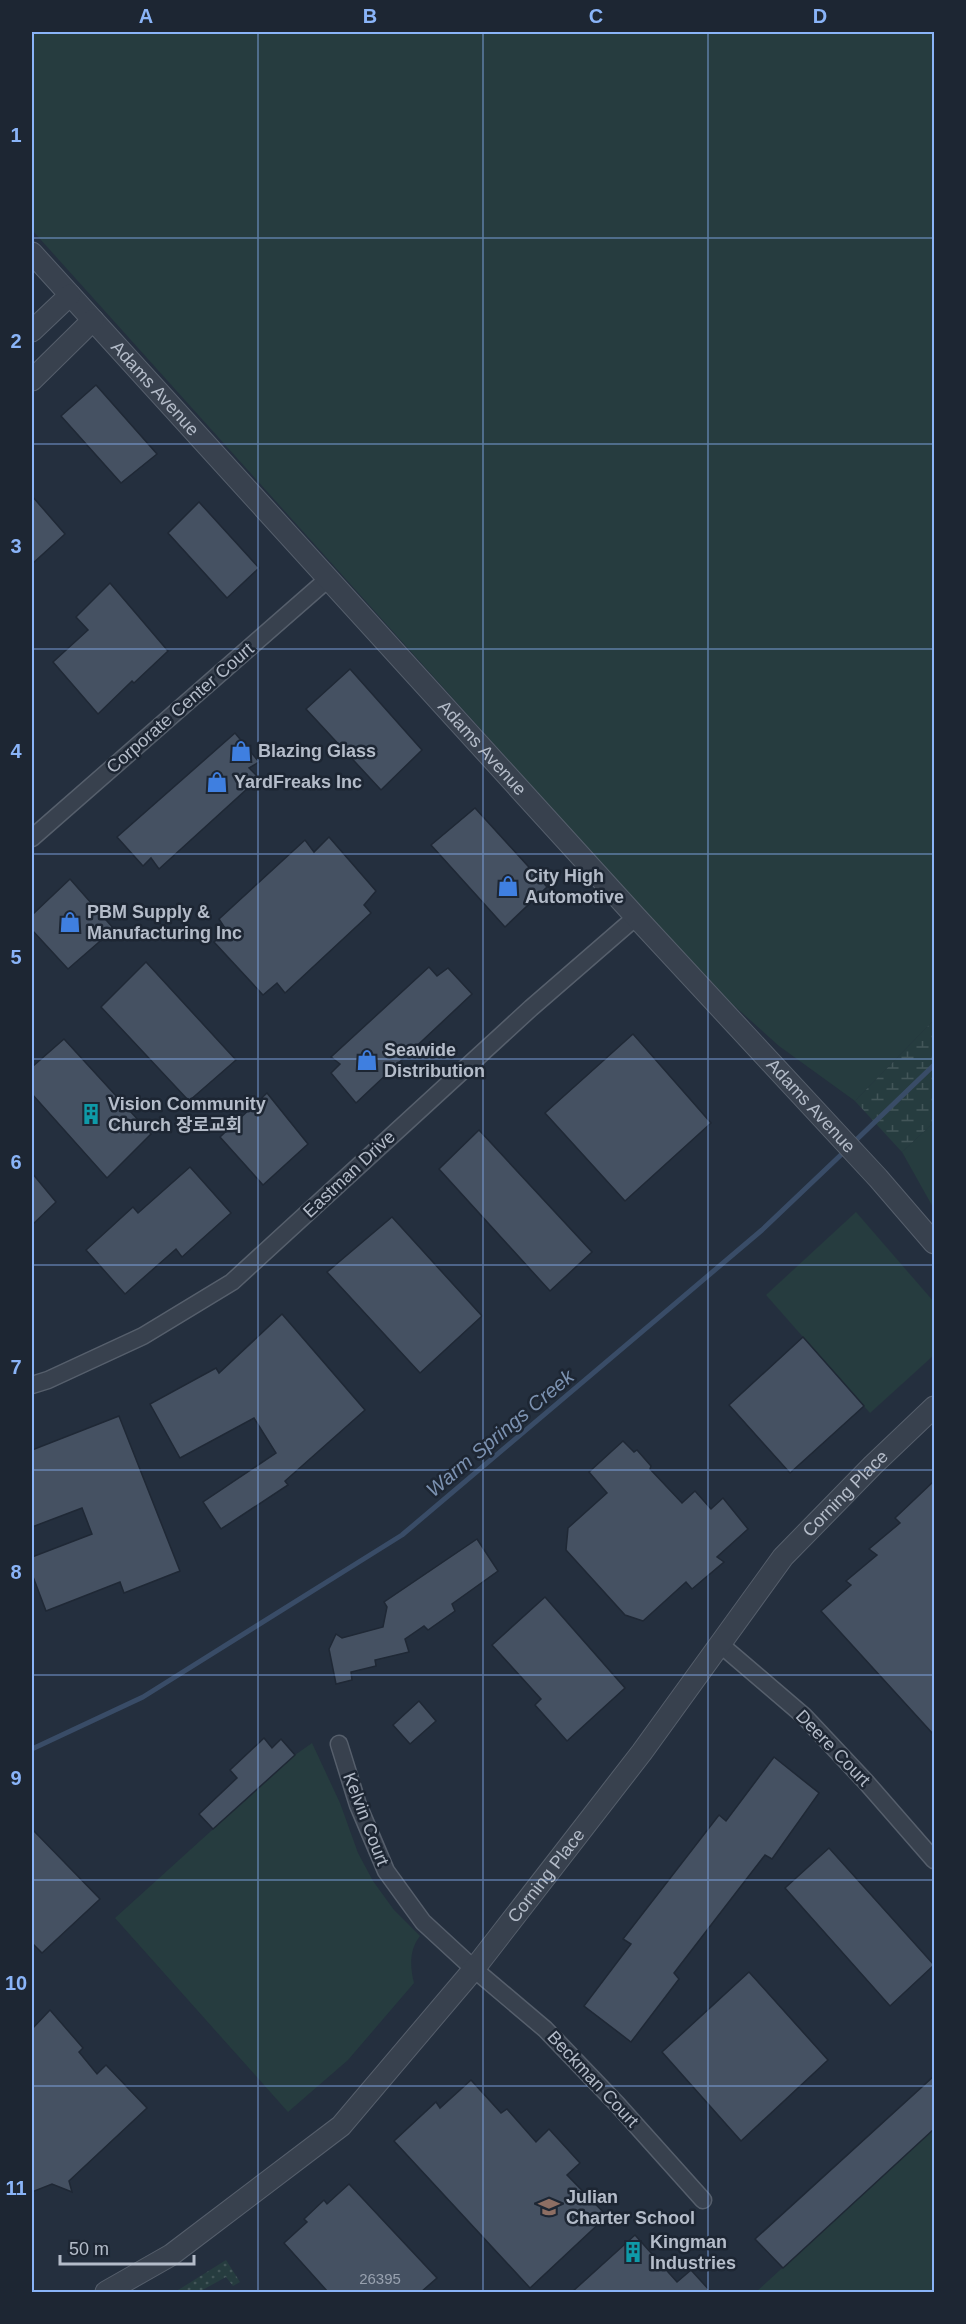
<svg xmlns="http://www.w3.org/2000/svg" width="966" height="2324" font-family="Arial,'Noto Sans KR',sans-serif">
<defs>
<pattern id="wetland-marsh" width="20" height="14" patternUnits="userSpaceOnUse" patternTransform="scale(1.5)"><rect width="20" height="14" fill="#263c3f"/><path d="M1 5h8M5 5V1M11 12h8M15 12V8" fill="none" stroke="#435659"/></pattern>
<pattern id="garden-dots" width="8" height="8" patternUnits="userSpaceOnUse" patternTransform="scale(1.5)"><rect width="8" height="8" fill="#263c3f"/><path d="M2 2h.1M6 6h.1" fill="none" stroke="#435659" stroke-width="1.8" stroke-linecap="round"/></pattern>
</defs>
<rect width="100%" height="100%" fill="#242f3e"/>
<g fill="#263c3f">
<path d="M 32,32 L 934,32 L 934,1020 L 855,1101 L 779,1046 L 730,1002 L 618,882 L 32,230 Z"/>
<path d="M 934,1122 L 934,1209 L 902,1152 Z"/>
<path d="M 856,1212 L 934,1302 L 934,1355 L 870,1413 L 766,1295 Z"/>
<path d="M 312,1743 L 340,1803 L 358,1853 L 373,1881 L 394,1910 L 420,1936 C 409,1950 410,1967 414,1983 L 348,2060 L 288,2112 L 115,1918 L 295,1755 Z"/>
<path d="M 934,2129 L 934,2292 L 756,2292 Z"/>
</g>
<path fill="url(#wetland-marsh)" d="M 934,1020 L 934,1122 L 902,1152 L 855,1101 Z"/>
<path fill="url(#garden-dots)" d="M 226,2260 L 240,2282 L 233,2286 L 226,2277 L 199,2292 L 175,2292 Z"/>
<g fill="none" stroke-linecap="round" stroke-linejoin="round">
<g stroke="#394c67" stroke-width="5">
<path d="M 852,1144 L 934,1065"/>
<path d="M 32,1749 L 143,1697 L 402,1535 L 762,1230 L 845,1151"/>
</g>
</g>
<g fill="#455162" stroke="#1f2835" stroke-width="1.5">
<path d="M 96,385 L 157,454 L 121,483 L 61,416 Z"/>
<path d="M 32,496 L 65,534 L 32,564 Z"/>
<path d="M 199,502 L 259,568 L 227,598 L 168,533 Z"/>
<path d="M 110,583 L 168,651 L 134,683 L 132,681 L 98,714 L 53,662 L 88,630 L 76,617 Z"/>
<path d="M 350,669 L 422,750 L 381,790 L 306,709 Z"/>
<path d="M 235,733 L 259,762 L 249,768 L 259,778 L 159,869 L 151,858 L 143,866 L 117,837 Z"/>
<path d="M 475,808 L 547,887 L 505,927 L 431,845 Z"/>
<path d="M 329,837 L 376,891 L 364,905 L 371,913 L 285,993 L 277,983 L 263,995 L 214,942 L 227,931 L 219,919 L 305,840 L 314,852 Z"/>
<path d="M 70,879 L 114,929 L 68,969 L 32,930 L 32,915 Z"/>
<path d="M 146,962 L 236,1060 L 189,1101 L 101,1007 Z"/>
<path d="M 429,967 L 437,976 L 448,968 L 472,994 L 356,1103 L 331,1073 L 340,1064 L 331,1057 Z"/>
<path d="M 633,1034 L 711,1123 L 625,1201 L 545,1113 Z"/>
<path d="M 64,1039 L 151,1134 L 107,1178 L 32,1094 L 32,1067 Z"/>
<path d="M 267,1093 L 308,1144 L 263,1185 L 220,1137 Z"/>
<path d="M 479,1130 L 592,1252 L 550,1291 L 439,1169 Z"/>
<path d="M 190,1167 L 231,1213 L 182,1257 L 176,1249 L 125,1294 L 86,1250 L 133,1207 L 138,1213 Z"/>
<path d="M 32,1173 L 56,1202 L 32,1225 Z"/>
<path d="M 392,1217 L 482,1316 L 420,1373 L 327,1272 Z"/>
<path d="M 282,1314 L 365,1410 L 285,1481 L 288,1485 L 221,1529 L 203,1502 L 276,1453 L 254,1418 L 180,1458 L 150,1404 L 216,1368 L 219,1373 Z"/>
<path d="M 803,1337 L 864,1406 L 790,1473 L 729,1405 Z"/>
<path d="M 119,1416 L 180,1571 L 124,1593 L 120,1582 L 46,1611 L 32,1574 L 32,1557 L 92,1534 L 82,1508 L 32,1527 L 32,1450 Z"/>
<path d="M 623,1441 L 634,1452 L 637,1450 L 651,1466 L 650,1469 L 682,1503 L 695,1491 L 711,1509 L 723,1498 L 748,1529 L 717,1557 L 724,1562 L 692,1589 L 686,1582 L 643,1621 L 625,1615 L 566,1550 L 568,1528 L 607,1493 L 589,1472 Z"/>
<path d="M 934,1481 L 934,1735 L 821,1611 L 851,1585 L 846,1581 L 877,1555 L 869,1549 L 900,1523 L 895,1518 Z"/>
<path d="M 477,1539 L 498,1571 L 452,1604 L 455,1611 L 428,1630 L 424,1626 L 405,1639 L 409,1652 L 375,1660 L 376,1666 L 351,1672 L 352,1680 L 336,1684 L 329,1649 L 336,1634 L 342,1638 L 383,1627 L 387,1607 L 384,1602 Z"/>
<path d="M 545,1597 L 625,1688 L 567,1741 L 535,1705 L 541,1699 L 492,1645 Z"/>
<path d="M 419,1701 L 436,1721 L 410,1744 L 393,1725 Z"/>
<path d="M 264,1738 L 272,1748 L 281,1739 L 295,1755 L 213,1829 L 199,1814 L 237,1778 L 230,1770 Z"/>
<path d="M 774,1757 L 819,1793 L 772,1859 L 765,1855 L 674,1973 L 679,1979 L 631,2042 L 584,2006 L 631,1944 L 623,1939 L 719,1815 L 726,1821 Z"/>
<path d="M 32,1829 L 100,1899 L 42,1953 L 32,1943 Z"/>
<path d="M 829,1848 L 934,1965 L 890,2006 L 785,1888 Z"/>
<path d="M 749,1972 L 828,2060 L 741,2141 L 662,2052 Z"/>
<path d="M 50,2010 L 83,2048 L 79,2052 L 97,2074 L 106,2065 L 147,2108 L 69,2181 L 72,2192 L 52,2184 L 32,2192 L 32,2029 Z"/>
<path d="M 934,2076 L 934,2129 L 783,2268 L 755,2239 Z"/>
<path d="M 471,2080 L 501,2113 L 507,2109 L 536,2142 L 549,2129 L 580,2163 L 567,2175 L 607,2216 L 530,2288 L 394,2141 L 436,2102 L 440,2108 Z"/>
<path d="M 349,2184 L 437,2278 L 421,2292 L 328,2292 L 284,2243 L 307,2222 L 304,2219 L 324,2200 L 327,2204 Z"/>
<path d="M 635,2235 L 677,2282 L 691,2270 L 711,2292 L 572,2292 Z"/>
</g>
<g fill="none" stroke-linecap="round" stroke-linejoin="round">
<defs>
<g id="minor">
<path d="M 32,838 L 329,578"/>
<path d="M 32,1385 L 48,1380 L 143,1336 L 232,1282 L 531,1008 L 636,917"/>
<path d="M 721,1645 L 804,1716 L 866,1782 L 934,1860"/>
<path d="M 339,1744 L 358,1805 L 386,1871 L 423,1922 L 474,1969 L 545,2029 L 617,2104 L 703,2200"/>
</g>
<g id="tertiary">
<path id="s1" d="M 32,253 L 636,917 L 878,1178 L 934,1243"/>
<path d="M 32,331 L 70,295"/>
<path d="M 32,380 L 93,320"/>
<path id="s2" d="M 106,2292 L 171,2255 L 341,2126 L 474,1969 L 642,1752 L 783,1557 L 873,1465 L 934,1407"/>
</g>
</defs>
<use href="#minor" stroke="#565f6c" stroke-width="19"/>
<use href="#tertiary" stroke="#565f6c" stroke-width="23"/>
<use href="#minor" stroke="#38414e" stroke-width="16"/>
<use href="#tertiary" stroke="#38414e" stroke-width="21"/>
</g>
<path fill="none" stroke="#8ab4f8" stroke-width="1.5" stroke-opacity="0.55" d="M 258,32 L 258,2292M 483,32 L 483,2292M 708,32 L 708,2292M 32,238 L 934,238M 32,444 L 934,444M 32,649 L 934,649M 32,854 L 934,854M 32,1059 L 934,1059M 32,1265 L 934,1265M 32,1470 L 934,1470M 32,1675 L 934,1675M 32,1880 L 934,1880M 32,2086 L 934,2086"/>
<defs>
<symbol id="shop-bare" viewBox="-9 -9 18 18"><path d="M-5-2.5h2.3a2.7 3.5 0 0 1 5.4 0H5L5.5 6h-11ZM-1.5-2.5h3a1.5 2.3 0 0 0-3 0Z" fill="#3f7fe0" stroke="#1d2633" stroke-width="2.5" paint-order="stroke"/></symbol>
<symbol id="building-bare" viewBox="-9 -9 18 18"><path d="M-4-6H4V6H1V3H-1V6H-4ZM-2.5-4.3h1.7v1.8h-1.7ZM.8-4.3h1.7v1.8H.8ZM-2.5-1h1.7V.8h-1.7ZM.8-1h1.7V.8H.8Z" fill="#0f9aa8" stroke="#1d2633" stroke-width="2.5" paint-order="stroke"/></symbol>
<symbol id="school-bare" viewBox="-9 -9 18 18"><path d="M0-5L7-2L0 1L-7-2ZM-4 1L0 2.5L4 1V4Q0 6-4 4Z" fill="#8d6e63" stroke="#1d2633" stroke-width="2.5" paint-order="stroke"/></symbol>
</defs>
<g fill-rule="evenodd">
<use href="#shop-bare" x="226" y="736" width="30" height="30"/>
<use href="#shop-bare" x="202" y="767" width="30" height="30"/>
<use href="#shop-bare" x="493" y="871" width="30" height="30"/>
<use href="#shop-bare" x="55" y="907" width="30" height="30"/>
<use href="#shop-bare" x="352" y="1045" width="30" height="30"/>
<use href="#building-bare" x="76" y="1099" width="30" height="30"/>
<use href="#school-bare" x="534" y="2192" width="30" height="30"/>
<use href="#building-bare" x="618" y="2237" width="30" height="30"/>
</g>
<g text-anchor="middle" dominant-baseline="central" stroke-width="5" stroke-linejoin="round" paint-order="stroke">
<g font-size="15" fill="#98a1af">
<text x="380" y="2278">26395</text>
</g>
<g font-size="18" fill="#b4bcc9" stroke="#1d2633">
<text stroke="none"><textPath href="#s1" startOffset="183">Adams Avenue</textPath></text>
<text transform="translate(180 708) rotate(-41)">Corporate Center Court</text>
<text stroke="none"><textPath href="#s1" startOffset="669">Adams Avenue</textPath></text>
<text stroke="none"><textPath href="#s1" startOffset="1155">Adams Avenue</textPath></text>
<text transform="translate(349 1174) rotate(-43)">Eastman Drive</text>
<text stroke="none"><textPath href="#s2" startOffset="1098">Corning Place</textPath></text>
<text transform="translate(833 1748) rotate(46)">Deere Court</text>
<text transform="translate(366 1819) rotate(69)">Kelvin Court</text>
<text stroke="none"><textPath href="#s2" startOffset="612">Corning Place</textPath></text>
<text transform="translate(593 2079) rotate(47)">Beckman Court</text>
</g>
<g font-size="18" font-weight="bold" fill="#b4bcc9" stroke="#1d2633" text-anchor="start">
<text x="258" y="751">Blazing Glass</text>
<text x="234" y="782">YardFreaks Inc</text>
<text x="525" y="876">City High<tspan x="525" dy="21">Automotive</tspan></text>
<text x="87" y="912">PBM Supply &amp;<tspan x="87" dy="21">Manufacturing Inc</tspan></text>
<text x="384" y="1050">Seawide<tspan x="384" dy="21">Distribution</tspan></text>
<text x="108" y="1104">Vision Community<tspan x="108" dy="21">Church 장로교회</tspan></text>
<text x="566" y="2197">Julian<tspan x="566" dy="21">Charter School</tspan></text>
<text x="650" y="2242">Kingman<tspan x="650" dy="21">Industries</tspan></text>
</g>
<g font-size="20" font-style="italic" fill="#7c92b1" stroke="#1d2633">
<text transform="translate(500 1433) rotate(-40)">Warm Springs Creek</text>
</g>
</g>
<rect width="966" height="2324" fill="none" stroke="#1d2633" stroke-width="66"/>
<path d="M60 2255v9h134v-9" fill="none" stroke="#b4bcc9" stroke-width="3"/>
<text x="69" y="2255" font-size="18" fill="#b4bcc9" stroke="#1d2633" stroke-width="4.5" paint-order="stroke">50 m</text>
<rect x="33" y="33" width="900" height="2258" fill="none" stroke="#8ab4f8" stroke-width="2"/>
<g font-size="20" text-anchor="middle" font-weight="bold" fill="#8ab4f8">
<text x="146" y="23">A</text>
<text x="370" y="23">B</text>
<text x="596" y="23">C</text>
<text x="820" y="23">D</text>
<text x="16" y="142">1</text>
<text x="16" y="348">2</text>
<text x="16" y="553">3</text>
<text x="16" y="758">4</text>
<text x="16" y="964">5</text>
<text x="16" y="1169">6</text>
<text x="16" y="1374">7</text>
<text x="16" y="1579">8</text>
<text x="16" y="1785">9</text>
<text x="16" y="1990">10</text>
<text x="16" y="2195">11</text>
</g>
</svg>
